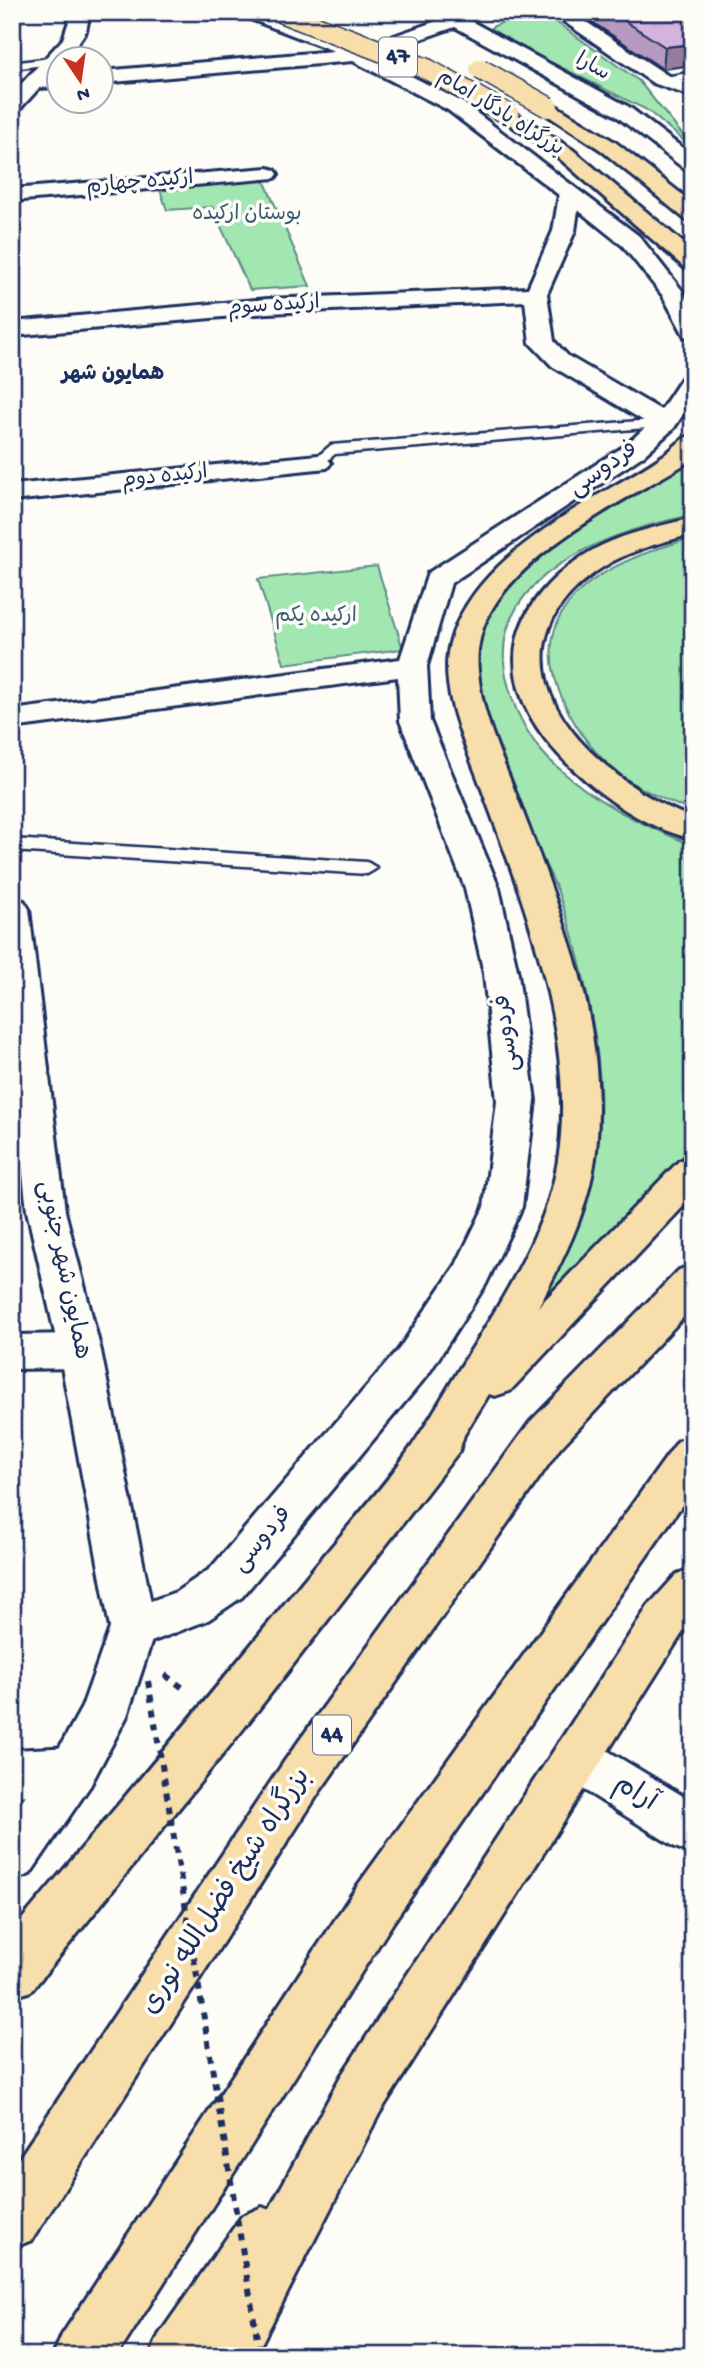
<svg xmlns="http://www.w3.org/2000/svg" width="705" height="2368" font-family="'Gochi Hand','Playpen Sans Arabic',sans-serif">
<rect width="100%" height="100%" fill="#fdfcf7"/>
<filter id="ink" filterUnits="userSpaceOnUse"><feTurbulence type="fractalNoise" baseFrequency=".0143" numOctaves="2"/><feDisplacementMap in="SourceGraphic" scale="14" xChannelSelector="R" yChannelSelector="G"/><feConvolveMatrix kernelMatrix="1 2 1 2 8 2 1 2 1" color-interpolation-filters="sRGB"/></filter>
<g filter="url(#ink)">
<g fill="#a2e6b1" stroke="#5e8a88" stroke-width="2">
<path d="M 525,12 L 549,17 L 639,81 L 693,148 L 647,110 L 490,32 L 492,27 Z"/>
<path d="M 264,180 L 310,286 L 250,290 L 212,207 L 167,210 L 159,187 Z"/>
<path d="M 693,457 L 693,515 C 610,531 476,577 509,688 C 516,715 534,747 555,765 C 594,802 644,826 693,845 L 693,1146 L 663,1175 L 507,1351 C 553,1273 596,1213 600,1119 C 604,1054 581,953 558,892 C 550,872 539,854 532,834 C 527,821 524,807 518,794 C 486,724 452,651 511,583 C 558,526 634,500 693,457 Z"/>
<path d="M 693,538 L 693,812 C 669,801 642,791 621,775 C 597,757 578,732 565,705 C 516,602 610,560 693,538 Z"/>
<path d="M 377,566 L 403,649 L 284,664 L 258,579 Z"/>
</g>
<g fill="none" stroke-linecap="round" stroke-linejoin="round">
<defs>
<g id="lane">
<path d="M 57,57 L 62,60 L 60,63 L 12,69 L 12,63 Z"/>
<path d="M 693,72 L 693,78 L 660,82 L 654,79 Z"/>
<path d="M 665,419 L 670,420 L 670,426 L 335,454 L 318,468 L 310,463 L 331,445 Z"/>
<path d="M 12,839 L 367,862 L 377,868 L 367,874 L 12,851 Z"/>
</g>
<g id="street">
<path d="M 232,12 L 259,12 L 357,49 L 445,18 L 467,19 L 629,107 L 693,156 L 693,172 L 686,170 L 615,115 L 455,27 L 372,56 L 462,102 L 639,236 L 681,289 L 693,310 L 693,339 L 685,337 L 663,296 L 623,246 L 578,210 L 575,231 L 547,294 L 554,341 L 568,356 L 661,410 L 684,375 L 693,373 L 693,399 L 674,428 L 644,455 L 451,583 L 427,666 L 430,721 L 499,888 L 518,974 L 535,1101 L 522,1207 L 486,1284 L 429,1373 L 242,1597 L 208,1620 L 133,1649 L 117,1643 L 110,1628 L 117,1613 L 176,1592 L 210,1569 L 399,1349 L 456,1265 L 484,1207 L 497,1101 L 484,974 L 465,888 L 400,721 L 398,677 L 12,728 L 12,710 L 400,659 L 428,573 L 626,445 L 649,424 L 552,366 L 530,343 L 525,301 L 268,313 L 12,336 L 12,322 L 268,299 L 528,288 L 553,231 L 559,195 L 448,110 L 353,61 L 102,83 L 102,71 L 334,51 Z"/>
<path d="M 550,12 L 571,12 L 667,75 L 693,84 L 693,97 L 653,83 Z"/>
<path d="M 60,75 L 60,87 L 37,88 L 28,82 L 37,76 Z"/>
<path d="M 268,168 L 275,170 L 278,174 L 275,178 L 12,201 L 12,189 Z"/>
<path d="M 318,455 L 327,458 L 331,463 L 327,468 L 12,501 L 12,485 Z"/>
<path d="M 80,1334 L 95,1339 L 101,1351 L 95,1363 L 80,1368 L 12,1369 L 12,1335 Z"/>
<path d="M 576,1735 L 593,1742 L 693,1802 L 693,1854 L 675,1847 L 559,1774 L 552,1758 L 559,1742 Z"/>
<path d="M 73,1747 L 90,1754 L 97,1770 L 90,1786 L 73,1793 L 12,1796 L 12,1750 Z"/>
</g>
<g id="secondary">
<path d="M 72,12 L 90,12 L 86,31 L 76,46 L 64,60 L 60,60 L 60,65 L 19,110 L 12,112 L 12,94 L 63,39 Z"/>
<path d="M 432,12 L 453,12 L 454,13 L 445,18 Z"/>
<path d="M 12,898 L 24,901 L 29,909 L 65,1211 L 101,1351 L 156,1628 L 127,1716 L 90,1786 L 30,1874 L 12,1881 L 12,1814 L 56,1754 L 82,1707 L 110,1628 L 59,1351 L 27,1211 L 12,1073 Z"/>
</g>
<g id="highway">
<path d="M 548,101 L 615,142 L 693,203 L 693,220 L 685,219 L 601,150 L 541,111 L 538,107 Z"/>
<path d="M 509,109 L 573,150 L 693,251 L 693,270 L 685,268 L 559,158 L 502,119 L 499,115 L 502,111 Z"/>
<path d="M 693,434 L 693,457 L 685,464 C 622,502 525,548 489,614 C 480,631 476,652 478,671 C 481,713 500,753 515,792 C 536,846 557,900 574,956 C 592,1015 601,1078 597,1139 C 593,1201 567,1253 538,1307 L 679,1161 L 693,1157 L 693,1196 L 510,1391 L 495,1396 L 489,1394 L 464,1435 L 459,1451 L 240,1733 L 31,1991 L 12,1998 L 12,1931 C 110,1815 208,1699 303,1581 C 339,1536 380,1493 412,1446 C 429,1421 444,1394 460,1368 C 490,1320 522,1270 543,1216 C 596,1081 527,911 480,784 C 465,743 438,688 450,643 C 466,584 521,544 570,512 C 601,492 634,476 664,455 C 675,448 680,438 693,434 Z"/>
<path d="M 693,518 L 693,534 C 662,542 630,550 603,567 C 521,620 529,694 595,756 C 624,783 655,804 693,818 L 693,839 C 645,827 607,801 571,767 C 496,696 493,616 583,556 C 615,535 656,527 693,518 Z"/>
<path d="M 693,1265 L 693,1307 L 560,1448 L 320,1791 L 32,2240 L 12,2248 L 12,2169 L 286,1759 L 530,1422 L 679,1270 Z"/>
<path d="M 693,1436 L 693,1489 L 394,1921 L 117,2356 L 53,2356 L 62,2335 L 358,1885 L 678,1441 Z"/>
<path d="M 693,1568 L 693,1621 L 681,1635 L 379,2114 L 255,2356 L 150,2356 L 159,2335 L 242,2216 L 262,2207 L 269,2210 L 341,2076 L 649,1605 L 677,1574 Z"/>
</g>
</defs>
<use href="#lane" stroke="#1b2f5e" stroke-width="5"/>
<use href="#street" stroke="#1b2f5e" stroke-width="6"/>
<use href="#secondary" stroke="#1b2f5e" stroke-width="6"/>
<use href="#highway" stroke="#1b2f5e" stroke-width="6"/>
<path stroke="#1b2f5e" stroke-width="6" stroke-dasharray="7 7" stroke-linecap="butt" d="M 165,1675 L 186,1690"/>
<use href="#lane" fill="#fdfcf7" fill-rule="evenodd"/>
<use href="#street" fill="#fdfcf7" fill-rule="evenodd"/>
<use href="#secondary" fill="#fdfcf7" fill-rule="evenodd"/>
<use href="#highway" fill="#f8deab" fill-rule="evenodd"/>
<defs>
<g id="highway-bridge">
<path d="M 280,12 L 427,69 L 509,115"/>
<path d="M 480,69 L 548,107"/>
</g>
</defs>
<use href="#highway-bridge" stroke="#1b2f5e" stroke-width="23" stroke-linecap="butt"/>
<path stroke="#1b2f5e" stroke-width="6" stroke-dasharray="7 7" stroke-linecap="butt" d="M 148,1681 L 260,2356"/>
<use href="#highway-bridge" stroke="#f8deab" stroke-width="20"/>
</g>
<path fill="#b69abf" stroke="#1b2f5e" stroke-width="2" d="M 577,12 L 693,12 L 663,69 Z"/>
<path fill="#947d9b" stroke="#1b2f5e" stroke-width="2" d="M 693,44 L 693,65 L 663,69 L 665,47 Z"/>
<path fill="#d4b3de" stroke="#1b2f5e" stroke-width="2" d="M 611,12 L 693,12 L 693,44 L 665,47 Z"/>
</g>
<g text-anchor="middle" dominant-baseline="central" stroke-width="7" stroke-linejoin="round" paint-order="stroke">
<g font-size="21" fill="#1b2f5e" stroke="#fdfcf7">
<text transform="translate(592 68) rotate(29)">سارا</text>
<text transform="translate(500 114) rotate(32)">بزرگراه یادگار امام</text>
<text transform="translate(140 184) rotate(-5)">ارکیده چهارم</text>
<text transform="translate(274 307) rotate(-4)">ارکیده سوم</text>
<text transform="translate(165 478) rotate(-6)">ارکیده دوم</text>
</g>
<g font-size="21" fill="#3d5d73" stroke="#fdfcf7">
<text x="247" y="215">بوستان ارکیده</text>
<text x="316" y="617">ارکیده یکم</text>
</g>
<g font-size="21" font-weight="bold" fill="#1b2f5e" stroke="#fdfcf7">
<text x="113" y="375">همایون شهر</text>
</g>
<g fill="#fdfcf7" stroke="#5f6c8c" stroke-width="2">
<rect x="379" y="37.5" width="38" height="39" rx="5"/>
<rect x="313" y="1715.5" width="38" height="39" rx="5"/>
</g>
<g font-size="23" font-weight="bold" fill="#1b2f5e">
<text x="398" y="57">47</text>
<text x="332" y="1735">44</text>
</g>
<g font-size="24" fill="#1b2f5e" stroke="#fdfcf7">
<text transform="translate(604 470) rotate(-35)">فردوسی</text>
<text transform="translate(508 1033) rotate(-97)">فردوسی</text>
<text transform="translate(63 1270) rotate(78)">همایون‌ شهر جنوبی</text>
<text transform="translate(263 1540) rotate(-50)">فردوسی</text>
</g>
<g font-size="28" fill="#1b2f5e" stroke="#fdfcf7">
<text transform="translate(635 1794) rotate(32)">آرام</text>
<text transform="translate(227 1892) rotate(-57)">بزرگراه شیخ فضل‌الله نوری</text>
</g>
</g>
<rect width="705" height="2368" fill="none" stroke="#fdfcf7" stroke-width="42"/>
<rect x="21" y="21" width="663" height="2326" fill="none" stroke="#1b2f5e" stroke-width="2.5" filter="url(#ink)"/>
<g transform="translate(80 80) rotate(167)"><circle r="33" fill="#fdfcf7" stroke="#a3aaba" stroke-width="2"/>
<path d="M0-5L12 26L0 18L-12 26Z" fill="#c8321e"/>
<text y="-10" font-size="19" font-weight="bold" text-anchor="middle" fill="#1b2f5e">N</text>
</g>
</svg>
